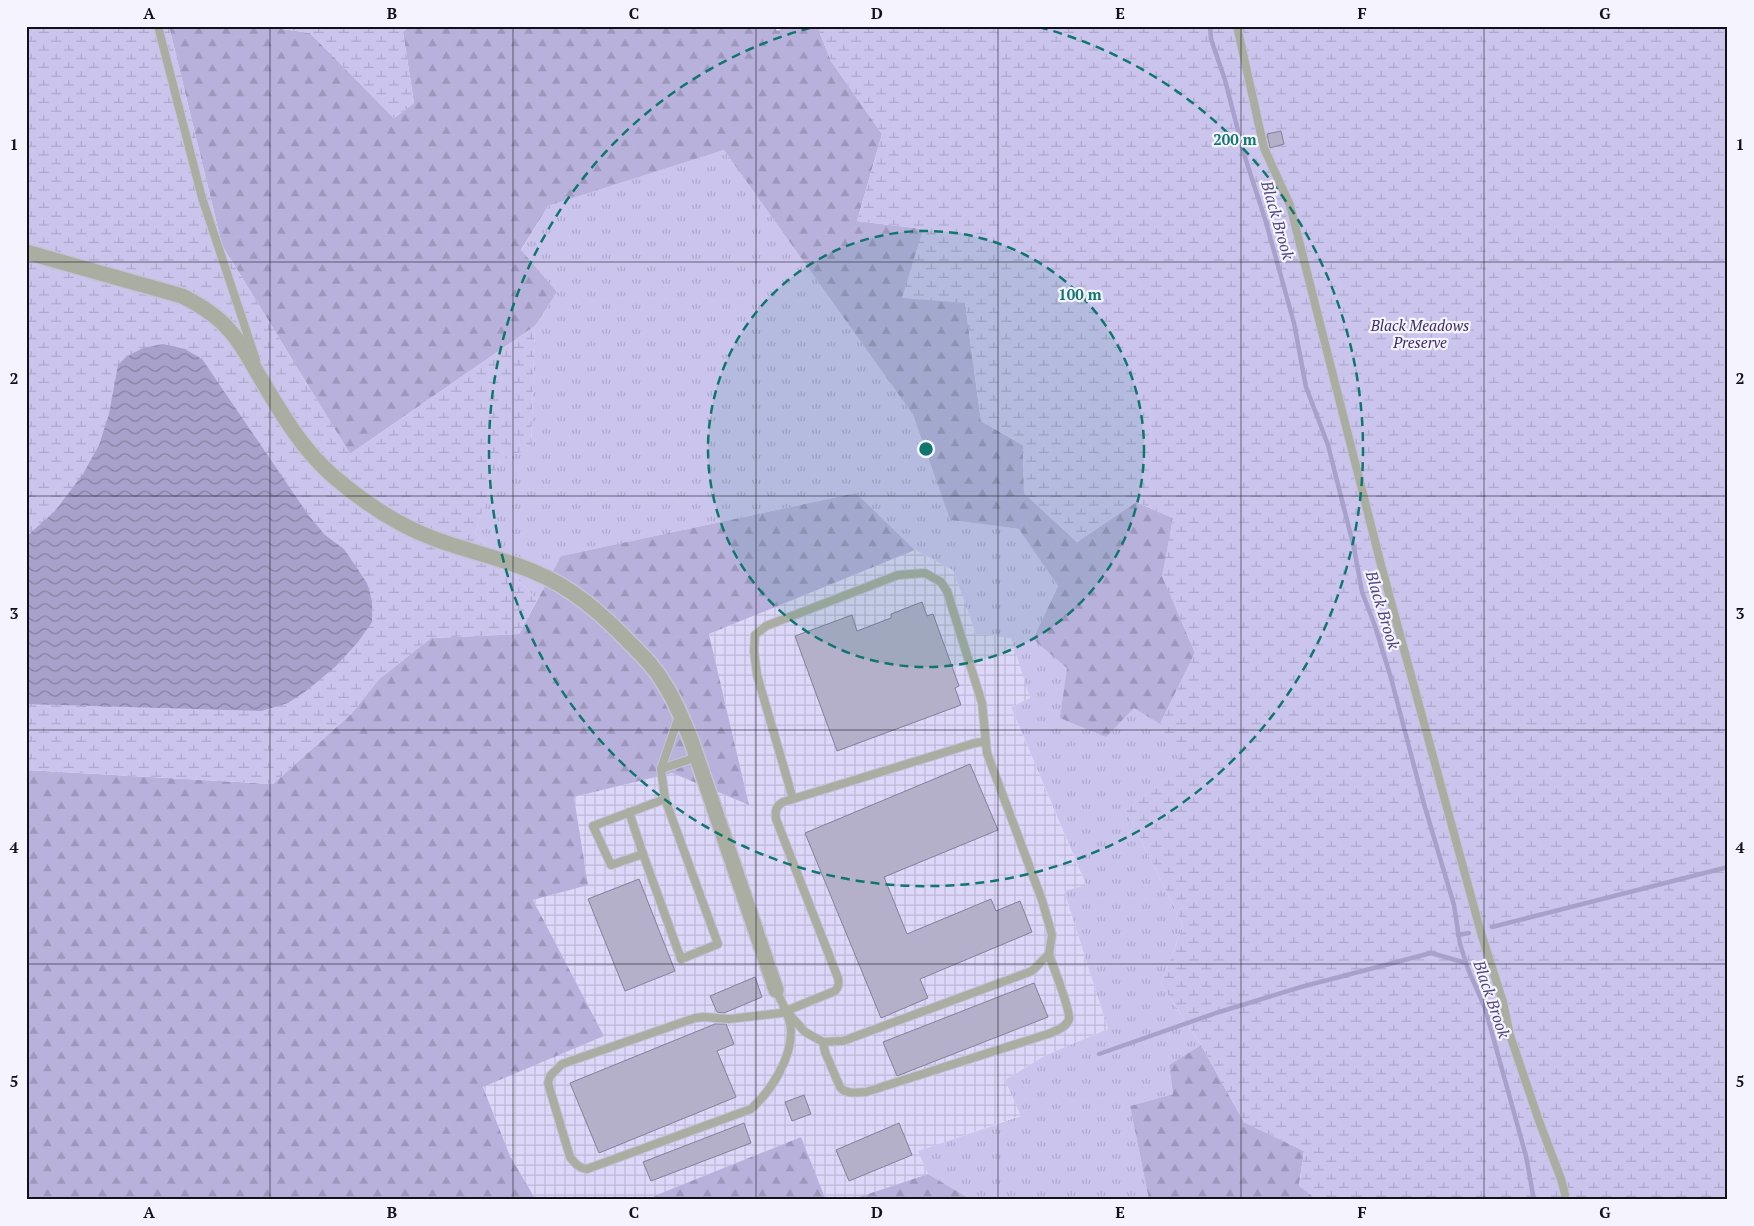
<svg xmlns="http://www.w3.org/2000/svg" width="1754" height="1226" font-family="'PT Serif',serif">
<defs>
<pattern id="industrial-grid" width="8" height="8" patternUnits="userSpaceOnUse" patternTransform="scale(1.25)"><rect width="8" height="8" fill="#ddd8f9"/><path d="M0 4h8M4 0v8" fill="none" stroke="#bdb8d5"/></pattern>
<pattern id="grass-tufts" width="24" height="20" patternUnits="userSpaceOnUse" patternTransform="scale(1.25)"><rect width="24" height="20" fill="#cbc5ee"/><path d="M3 7l-1-3M5 7V3M7 7l1-3M15 17l-1-3M17 17v-4M19 17l1-3" fill="none" stroke="#ada8cc"/></pattern>
<pattern id="forest-firs" width="22" height="20" patternUnits="userSpaceOnUse" patternTransform="scale(1.25)"><rect width="22" height="20" fill="#b8b1dc"/><path d="M5 1l3.5 6h-7zM16 11l3.5 6h-7z" fill="#9d97bc"/></pattern>
<pattern id="wetland-marsh" width="20" height="14" patternUnits="userSpaceOnUse" patternTransform="scale(1.25)"><rect width="20" height="14" fill="#cbc5ee"/><path d="M1 5h8M5 5V1M11 12h8M15 12V8" fill="none" stroke="#ada8cc"/></pattern>
<pattern id="water-waves" width="16" height="10" patternUnits="userSpaceOnUse" patternTransform="scale(1.25)"><rect width="16" height="10" fill="#a8a1cb"/><path d="M0 5q4-4 8 0t8 0" fill="none" stroke="#8782a4"/></pattern>
</defs>
<rect width="100%" height="100%" fill="#e8e4fe"/>
<path fill="url(#industrial-grid)" d="M 915,550 L 953,570 L 976,634 L 1011,637 L 1031,698 L 1011,707 L 1086,886 L 1064,891 L 1108,1029 L 1046,1055 L 1005,1080 L 1022,1115 L 919,1151 L 928,1174 L 850,1200 L 826,1200 L 801,1137 L 654,1196 L 655,1200 L 536,1200 L 510,1156 L 483,1086 L 604,1036 L 533,900 L 588,884 L 574,797 L 672,773 L 749,805 L 709,634 Z"/>
<path fill="url(#grass-tufts)" d="M 724,150 L 913,415 L 950,520 L 1020,529 L 1058,586 L 1033,639 L 1160,724 L 1183,766 L 1126,810 L 1183,925 L 1161,984 L 1201,1045 L 1169,1065 L 1173,1094 L 1130,1106 L 1149,1200 L 972,1200 L 928,1174 L 918,1151 L 1021,1116 L 1005,1080 L 1046,1055 L 1108,1029 L 1064,891 L 1086,885 L 1011,707 L 1030,698 L 1011,638 L 976,634 L 953,570 L 915,550 L 856,493 L 561,556 L 537,600 L 475,533 L 499,462 L 531,446 L 535,326 L 557,292 L 521,251 L 548,206 Z"/>
<g fill="url(#forest-firs)">
<path d="M 169,26 L 261,26 L 310,33 L 394,118 L 414,103 L 403,32 L 410,26 L 774,26 L 777,31 L 788,26 L 817,26 L 831,61 L 882,134 L 857,221 L 923,229 L 965,302 L 981,421 L 1023,445 L 1024,493 L 1077,542 L 1136,502 L 1173,518 L 1163,576 L 1195,653 L 1160,724 L 1134,708 L 1106,737 L 1060,718 L 1067,668 L 1033,639 L 1058,586 L 1019,529 L 950,520 L 913,415 L 724,150 L 548,206 L 521,250 L 557,292 L 535,326 L 350,454 L 222,245 Z"/>
<path d="M 856,493 L 915,550 L 709,634 L 749,805 L 672,773 L 574,797 L 588,885 L 533,900 L 604,1036 L 483,1087 L 510,1156 L 536,1200 L 26,1200 L 26,770 L 273,784 L 352,713 L 379,679 L 431,638 L 519,634 L 561,556 Z"/>
<path d="M 1201,1045 L 1244,1122 L 1304,1151 L 1299,1185 L 1317,1200 L 1149,1200 L 1130,1106 L 1173,1094 L 1169,1065 Z"/>
<path d="M 801,1137 L 826,1200 L 655,1200 L 654,1196 Z"/>
<path d="M 928,1174 L 972,1200 L 850,1200 Z"/>
</g>
<g fill="url(#wetland-marsh)">
<path d="M 26,26 L 169,26 L 222,245 L 350,454 L 535,326 L 531,447 L 499,462 L 475,533 L 537,600 L 519,634 L 431,638 L 379,679 L 352,713 L 273,784 L 26,770 Z"/>
<path d="M 261,26 L 410,26 L 403,32 L 414,103 L 394,118 L 310,33 Z"/>
<path d="M 817,26 L 1728,26 L 1728,1200 L 1317,1200 L 1299,1186 L 1304,1151 L 1244,1122 L 1201,1045 L 1161,984 L 1183,925 L 1126,810 L 1182,766 L 1160,724 L 1195,653 L 1162,576 L 1173,518 L 1136,502 L 1077,542 L 1024,493 L 1023,445 L 981,421 L 965,303 L 902,298 L 923,229 L 857,221 L 882,134 L 831,61 Z"/>
</g>
<path fill="url(#water-waves)" d="M 163,344 L 185,349 L 202,359 L 309,516 L 325,535 L 344,549 L 367,583 L 372,601 L 372,622 L 358,642 L 335,667 L 306,691 L 288,703 L 261,711 L 26,704 L 26,537 L 55,511 L 83,474 L 99,445 L 109,414 L 118,365 L 126,357 L 143,348 Z"/>
<g fill="none" stroke-linecap="round" stroke-linejoin="round">
<g stroke="#a8a1cb" stroke-width="4.5">
<path d="M 1210,26 L 1211,39 L 1225,80 L 1244,154 L 1265,219 L 1294,323 L 1306,387 L 1328,445 L 1354,548 L 1362,592 L 1375,626 L 1391,678 L 1424,804 L 1454,905 L 1460,944 L 1468,969 L 1485,1008 L 1526,1156 L 1534,1200"/>
<path d="M 1492,927 L 1728,867"/>
<path d="M 1458,935 L 1469,933"/>
<path d="M 1099,1054 L 1216,1013 L 1301,987 L 1431,953 L 1466,963"/>
</g>
</g>
<g fill="#b4b0ca" stroke="#848098">
<path d="M 1281,131 L 1284,144 L 1270,148 L 1267,134 Z"/>
<path d="M 922,602 L 927,616 L 933,614 L 959,686 L 955,688 L 961,705 L 837,751 L 795,636 L 852,615 L 857,631 L 891,618 L 891,614 Z"/>
<path d="M 970,764 L 998,830 L 884,877 L 907,934 L 991,899 L 996,911 L 1020,901 L 1032,932 L 920,979 L 928,998 L 881,1018 L 805,833 Z"/>
<path d="M 639,879 L 675,971 L 625,991 L 588,899 Z"/>
<path d="M 755,977 L 762,997 L 724,1013 L 717,1012 L 710,996 Z"/>
<path d="M 1034,983 L 1048,1017 L 897,1076 L 883,1042 Z"/>
<path d="M 715,1024 L 726,1024 L 734,1044 L 717,1051 L 736,1097 L 599,1153 L 570,1083 Z"/>
<path d="M 804,1095 L 811,1114 L 792,1121 L 785,1102 Z"/>
<path d="M 744,1123 L 751,1143 L 651,1181 L 643,1162 Z"/>
<path d="M 899,1123 L 912,1155 L 849,1181 L 836,1150 Z"/>
</g>
<g fill="none" stroke-linecap="round" stroke-linejoin="round">
<defs>
<g id="lane">
<path d="M 158,26 L 202,198 L 256,360"/>
<path d="M 1237,26 L 1264,148 L 1290,205 L 1380,561 L 1481,933 L 1503,1002 L 1510,1035 L 1539,1121 L 1561,1179 L 1565,1194 L 1564,1200"/>
<path d="M 679,716 L 661,769 L 697,757"/>
<path d="M 661,769 L 665,799 L 718,944 L 681,959 L 643,854 L 611,865 L 593,826 L 665,799"/>
<path d="M 629,812 L 643,854"/>
<path d="M 776,990 C 782,1003 790,1016 791,1030 C 792,1058 771,1091 751,1109 L 587,1169 C 578,1168 575,1163 570,1157 L 548,1083 L 550,1076 L 562,1064 L 695,1018 L 704,1017 L 729,1019 L 781,1013 L 835,991 C 839,986 839,984 838,978 L 776,819 C 775,811 776,806 783,802 L 975,743 L 982,742 L 986,744"/>
<path d="M 788,1013 L 805,1032 L 823,1042 L 843,1041 L 1032,971 L 1049,954 L 1052,935 L 1042,900 L 987,753 L 982,703 L 947,591 L 941,582 L 925,573 L 898,575 L 766,626 L 755,635 L 754,651 L 757,675 L 793,799"/>
<path d="M 823,1042 L 825,1052 L 840,1087 C 846,1095 857,1092 866,1092 L 1051,1033 C 1057,1030 1067,1027 1069,1019 C 1070,1007 1053,967 1049,954"/>
</g>
<path id="street" d="M 26,252 L 182,296 C 200,305 217,315 230,331 C 243,345 251,363 261,379 C 281,413 302,449 333,476 C 363,502 397,525 435,539 C 467,551 501,558 532,571 C 572,587 602,614 631,644 C 644,657 656,669 665,685 C 676,702 683,721 691,740 L 776,990"/>
</defs>
<use href="#lane" stroke="#c6c2d9" stroke-width="10"/>
<use href="#street" stroke="#c6c2d9" stroke-width="18"/>
<use href="#lane" stroke="#aaada2" stroke-width="8"/>
<use href="#street" stroke="#aaada2" stroke-width="15"/>
</g>
<path fill="none" stroke="#121019" stroke-width="1" stroke-opacity="0.55" d="M 270,26 L 270,1200M 513,26 L 513,1200M 756,26 L 756,1200M 998,26 L 998,1200M 1241,26 L 1241,1200M 1484,26 L 1484,1200M 26,262 L 1728,262M 26,496 L 1728,496M 26,730 L 1728,730M 26,964 L 1728,964"/>
<circle cx="926" cy="449" r="218" fill="#0f766e" fill-opacity=".12"/>
<g fill="none" stroke="#0f766e" stroke-width="2.5" stroke-dasharray="9 6">
<circle cx="926" cy="449" r="218"/>
<path d="M1039 27A437 437 0 1 1 813 27"/>
</g>
<g text-anchor="middle" dominant-baseline="central" stroke-width="4.5" stroke-linejoin="round" paint-order="stroke">
<g font-size="15" font-style="italic" fill="#3b2d63" stroke="#f5f3fe">
<text x="1420" y="325">Black Meadows<tspan x="1420" dy="17">Preserve</tspan></text>
</g>
<g font-size="16" font-style="italic" fill="#50447c" stroke="#f5f3fe">
<text transform="translate(1278 220) rotate(74)">Black Brook</text>
<text transform="translate(1383 610) rotate(73)">Black Brook</text>
<text transform="translate(1492 999) rotate(71)">Black Brook</text>
</g>
</g>
<circle cx="926" cy="449" r="8" fill="#0f766e" stroke="#f5f3fe" stroke-width="2.5"/>
<g font-size="15" text-anchor="middle" font-weight="bold" fill="#0f766e" stroke="#f5f3fe" stroke-width="4.5" stroke-linejoin="round" paint-order="stroke">
<text x="1235" y="145">200 m</text>
<text x="1080" y="300">100 m</text>
</g>
<rect width="1754" height="1226" fill="none" stroke="#f5f3fe" stroke-width="55"/>
<rect x="28" y="28" width="1698" height="1170" fill="none" stroke="#121019" stroke-width="2"/>
<g font-size="16" text-anchor="middle" font-weight="bold" fill="#121019">
<text x="149" y="19">A</text>
<text x="392" y="19">B</text>
<text x="634" y="19">C</text>
<text x="877" y="19">D</text>
<text x="1120" y="19">E</text>
<text x="1362" y="19">F</text>
<text x="1605" y="19">G</text>
<text x="14" y="150">1</text>
<text x="1740" y="150">1</text>
<text x="14" y="384">2</text>
<text x="1740" y="384">2</text>
<text x="14" y="619">3</text>
<text x="1740" y="619">3</text>
<text x="14" y="853">4</text>
<text x="1740" y="853">4</text>
<text x="14" y="1087">5</text>
<text x="1740" y="1087">5</text>
<text x="149" y="1218">A</text>
<text x="392" y="1218">B</text>
<text x="634" y="1218">C</text>
<text x="877" y="1218">D</text>
<text x="1120" y="1218">E</text>
<text x="1362" y="1218">F</text>
<text x="1605" y="1218">G</text>
</g>
</svg>
